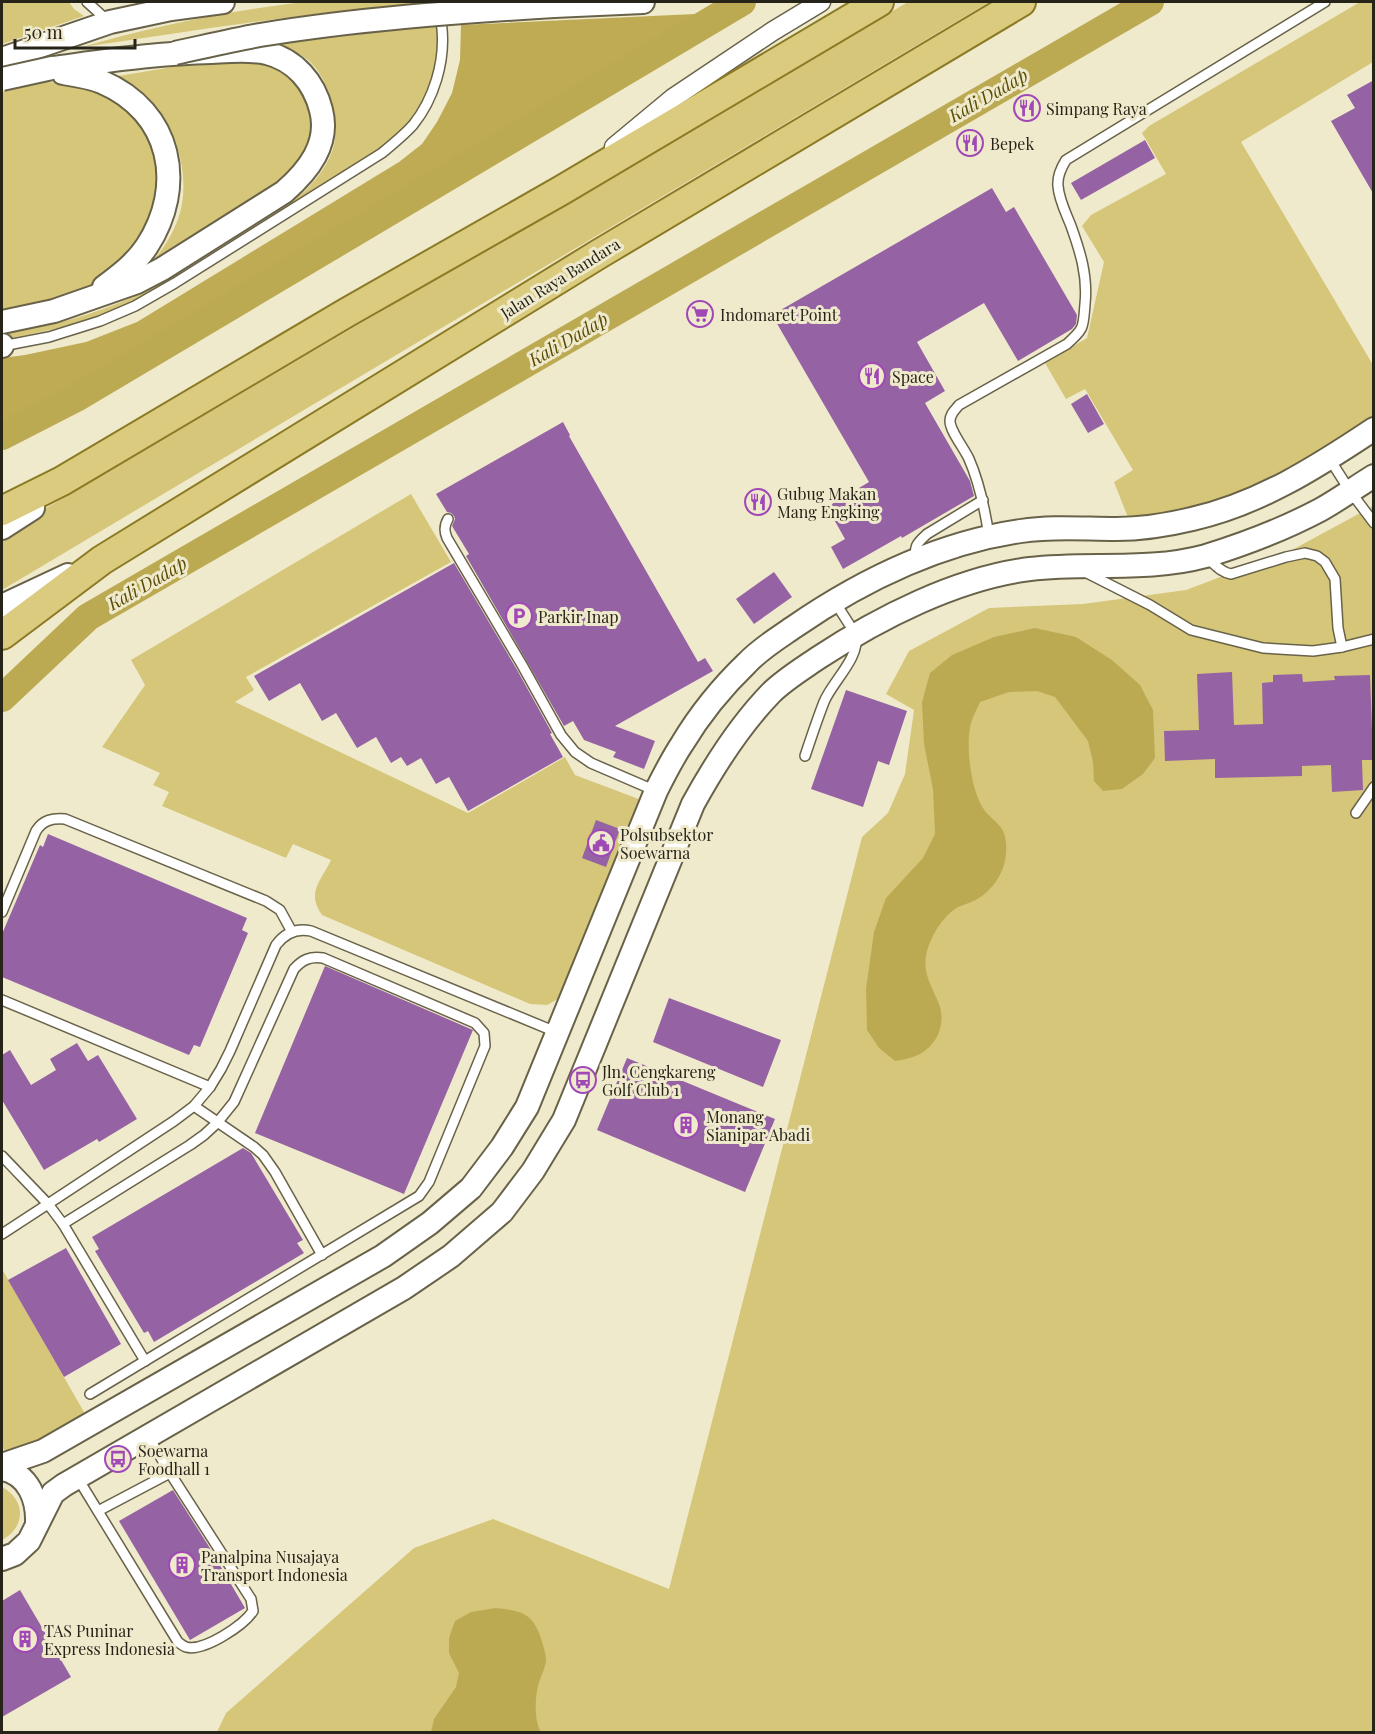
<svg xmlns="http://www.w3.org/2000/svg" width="1375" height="1734" font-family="'Playfair Display',serif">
<rect width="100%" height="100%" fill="#f0eacd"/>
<g fill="#d6c679">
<path d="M 2,2 L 69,2 L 74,9 L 84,16 L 2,44 Z"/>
<path d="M 303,2 L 463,2 C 335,7 208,29 82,47 C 154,26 228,11 303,2 Z"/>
<path d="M 908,2 L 989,2 L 2,590 L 2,534 Z"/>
<path d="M 1360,2 L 1373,2 L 1373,62 L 1241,142 L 1373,365 L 1373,417 L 1358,429 L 1275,479 L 1194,512 L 1129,520 L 1114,482 L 1133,470 L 1085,389 L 1066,399 L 1045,363 L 1087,338 L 1104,262 L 1082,226 L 1091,215 L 1166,174 L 1142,133 L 1149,126 Z"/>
<path d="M 438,26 C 437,59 434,94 412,121 C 403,132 391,141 381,151 L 153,293 C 102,317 58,331 2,339 L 2,333 C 41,328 79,319 116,304 C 183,278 244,231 304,192 C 315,181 325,169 331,154 C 343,126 330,79 308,60 C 298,52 286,47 274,43 Z"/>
<path d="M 233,57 L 282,67 L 308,96 L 313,132 L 308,151 L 279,186 L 142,273 C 157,257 170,241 178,219 C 192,181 178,126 148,99 C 138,89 124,83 112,77 Z"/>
<path d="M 46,82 L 71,83 L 106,94 L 137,118 L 153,143 L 161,195 L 137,251 L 103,279 L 72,295 L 2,314 L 2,92 Z"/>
<path d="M 411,494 L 451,562 L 246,677 L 254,690 L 235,702 L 468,813 L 565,757 L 575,775 L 644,801 L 558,999 L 547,1005 L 530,1004 L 322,915 C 306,892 321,881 331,860 L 293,844 L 286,858 L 162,806 L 169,792 L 153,785 L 160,773 L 102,747 L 145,685 L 131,660 Z"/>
<path d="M 1373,506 L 1373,1732 L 217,1732 L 226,1713 L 414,1548 L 493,1519 L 669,1589 L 862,837 L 888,813 L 905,774 L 914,710 L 886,694 L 909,651 L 989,608 L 1083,604 L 1186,590 L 1292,550 Z"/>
<path d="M 2,1269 L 88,1419 L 18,1454 L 2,1449 Z"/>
<path d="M 2,1487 C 26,1500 26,1527 2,1540 Z"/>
</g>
<path fill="#beab54" d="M 716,13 L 76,394 L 2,432 L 2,358 L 25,355 L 86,342 L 137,322 L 399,162 L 422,144 L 437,122 L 452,93 L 460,60 L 461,25 Z"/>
<g fill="#bcaa53">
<path d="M 1035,628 L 1076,637 L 1112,660 L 1140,685 L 1153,710 L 1155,758 L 1143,774 L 1122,789 L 1103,791 L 1094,781 L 1093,762 L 1088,741 L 1055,697 L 1037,691 L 1009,692 L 980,702 C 977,709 973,716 971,723 C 965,745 971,793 985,811 C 995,823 1005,825 1006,844 C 1008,866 997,886 979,898 C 973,902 965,904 958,907 C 943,916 932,934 927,951 C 921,974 933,987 940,1007 C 946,1028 934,1050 913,1057 C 907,1059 901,1060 895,1061 L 879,1048 L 867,1030 L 866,989 L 874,932 L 886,898 L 923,858 L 935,834 L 933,789 L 924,744 L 922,702 L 930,673 L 952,655 L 994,637 Z"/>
<path d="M 496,1608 C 525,1611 535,1615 543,1645 C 544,1649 546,1655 546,1659 C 546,1668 540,1677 538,1686 C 535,1699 534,1721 541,1732 L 431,1732 L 434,1719 L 456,1687 L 459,1673 L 449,1653 L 449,1638 L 455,1621 L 471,1612 Z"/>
</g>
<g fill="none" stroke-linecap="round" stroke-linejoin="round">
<g stroke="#bcaa53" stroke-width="28">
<path d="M 2,436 L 78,397 L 742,2"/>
<path d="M 2,698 L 88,617 L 1150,2"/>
</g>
</g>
<g fill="#9563a3">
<path d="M 1374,80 L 1374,195 L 1331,121 L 1355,108 L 1347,95 Z"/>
<path d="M 1145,140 L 1155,158 L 1081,200 L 1071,183 Z"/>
<path d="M 992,188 L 1006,212 L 1014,207 L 1077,315 L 1076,324 L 1072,329 L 1018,361 L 984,303 L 917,342 L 945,391 L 925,403 L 970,481 L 974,496 L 902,538 L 901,536 L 843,569 L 831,547 L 845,539 L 827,507 L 869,482 L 772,315 Z"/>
<path d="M 1087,394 L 1104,424 L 1088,433 L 1071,404 Z"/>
<path d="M 563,422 L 570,435 L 569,436 L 698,662 L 705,658 L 713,671 L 615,726 L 655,741 L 644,769 L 613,757 L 616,752 L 584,740 L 573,721 L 564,726 L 466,556 L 469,554 L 452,526 L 455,519 L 454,516 L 451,513 L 447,512 L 436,494 Z"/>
<path d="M 454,563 L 516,668 L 552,733 L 550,734 L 563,757 L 468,811 L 449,777 L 436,784 L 421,758 L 407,766 L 401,757 L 391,763 L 376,737 L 357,748 L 336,713 L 322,721 L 300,683 L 269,701 L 254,676 Z"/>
<path d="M 774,572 L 792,597 L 754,624 L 736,599 Z"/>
<path d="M 1232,672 L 1234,725 L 1263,724 L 1262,683 L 1273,682 L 1273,675 L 1302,674 L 1303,682 L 1335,680 L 1334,676 L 1370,675 L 1373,760 L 1362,760 L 1363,790 L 1332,792 L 1331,765 L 1302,766 L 1302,776 L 1215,778 L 1215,759 L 1165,761 L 1164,731 L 1199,730 L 1197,674 Z"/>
<path d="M 846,690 L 907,711 L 889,765 L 878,761 L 863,807 L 811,789 Z"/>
<path d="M 596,820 L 620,829 L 606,867 L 582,858 Z"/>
<path d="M 48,834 L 247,918 L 242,930 L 248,933 L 200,1047 L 194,1045 L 189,1055 L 2,977 L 2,934 L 40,845 L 43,847 Z"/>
<path d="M 325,966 L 473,1030 L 404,1194 L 255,1133 Z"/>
<path d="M 669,998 L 781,1040 L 763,1087 L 653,1042 Z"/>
<path d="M 77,1043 L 88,1061 L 98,1055 L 137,1119 L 99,1142 L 97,1139 L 44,1170 L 2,1100 L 2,1055 L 10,1050 L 31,1085 L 56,1070 L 50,1059 Z"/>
<path d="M 627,1058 L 775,1119 L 745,1192 L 597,1130 Z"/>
<path d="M 243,1148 L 251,1153 L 303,1240 L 297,1243 L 304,1253 L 154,1342 L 148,1331 L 144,1333 L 95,1251 L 99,1249 L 92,1237 Z"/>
<path d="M 66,1248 L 121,1344 L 64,1377 L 8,1280 Z"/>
<path d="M 173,1490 L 208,1545 L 245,1608 L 190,1640 L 119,1521 Z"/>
<path d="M 20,1590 L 71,1677 L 2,1717 L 2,1601 Z"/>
</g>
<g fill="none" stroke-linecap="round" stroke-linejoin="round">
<defs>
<g id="service">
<path d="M 87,2 L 108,21"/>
<path d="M 2,346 L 49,337 L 100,321 L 135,306 L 175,283 L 382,153 C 393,144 404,135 413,125 C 434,99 445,62 442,29 C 441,20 439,11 437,2"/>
<path d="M 1329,458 L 1350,491 L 1374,523"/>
<path d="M 448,519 C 444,526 444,531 447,538 L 522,665 L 561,735 L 575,752 L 591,763 L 656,791"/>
<path d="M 989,536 C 985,510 980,484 969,459 C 964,448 950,431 950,421 C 950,414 955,410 959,405 L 1067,344 C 1085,328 1083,327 1085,304 C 1088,276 1080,251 1071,226 C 1066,213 1059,200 1058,186 C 1057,176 1061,168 1066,160 L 1325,2"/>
<path d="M 1207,558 C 1215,564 1220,572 1231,574 L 1286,557 L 1305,553 L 1317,556 L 1325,562 L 1335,579 L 1338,628 L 1342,647"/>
<path d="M 916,561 C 914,546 916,544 927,534 L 983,500"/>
<path d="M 1085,572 L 1150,605 L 1191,630 L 1263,648 L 1313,651 L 1342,647 L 1374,639"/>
<path d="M 805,756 C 811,738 817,720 824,702 C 832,682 860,658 856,635 L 835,602"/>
<path d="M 1356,813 L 1374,787"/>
<path d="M 2,912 L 36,831 C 43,820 52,818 65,819 L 266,901 L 280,910 L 292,932"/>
<path d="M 2,1000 L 210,1087"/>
<path d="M 194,1106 L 254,1147 L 263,1155 L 275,1172 L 322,1255"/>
<path d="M 2,1156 L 48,1204 L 174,1121 L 194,1106 L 210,1087 L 221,1069 L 230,1051 L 276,945 C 285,933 297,928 311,931 L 556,1032"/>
<path d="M 63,1224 L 190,1145 L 204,1135 L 217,1123 L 234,1102 L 294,969 C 302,960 310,956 323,958 L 475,1023 L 484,1033 L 485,1046 L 429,1182 L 419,1196 L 90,1394"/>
<path d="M 2,1234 L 48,1204 L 63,1224 L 145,1361"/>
<path d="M 77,1477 L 178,1642 C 181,1644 183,1646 186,1647 C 204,1652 244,1625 253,1611 L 251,1599 L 170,1473 L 148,1436"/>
<path d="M 98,1511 L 170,1473"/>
</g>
<path id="minor" d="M 614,147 L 673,98 L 773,31 L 821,2"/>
<g id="tertiary">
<path d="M 554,6 L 643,2"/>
<path d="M 2,59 L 110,22 L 171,9 L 223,2"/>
<path d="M 63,73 C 76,75 90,77 102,82 C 172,112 186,186 147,246 C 136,263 120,275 104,287"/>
<path d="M 2,322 L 54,311 L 137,282 L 162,269 L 284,192 C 308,171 330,144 321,110 C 314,82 295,60 267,53 C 249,49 230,51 212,52 C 159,53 106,61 52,68"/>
<path d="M 2,345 L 2,346"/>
<path d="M 2,528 L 33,508"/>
<path d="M 2,606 L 68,575"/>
<path d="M 2,1465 L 43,1451 L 383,1256 L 430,1223 L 471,1188 L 502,1147 L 527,1107 L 656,791 C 664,775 672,759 682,744 C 700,714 722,687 747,663 C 760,649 778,638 794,627 C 861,581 939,543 1021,531 C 1052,526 1084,529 1116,529 C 1141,529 1167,525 1192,519 C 1259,504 1317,467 1374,429"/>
<path d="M 2,1469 C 29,1474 38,1500 37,1524"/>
<path d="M 2,1559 L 15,1554 L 29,1541 L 53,1493 L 64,1485 L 404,1288 L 451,1256 L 502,1212 L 533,1171 L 564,1120 L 693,804 C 715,764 739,726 771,693 C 784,680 802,669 818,658 C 879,618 957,578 1030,569 C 1089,562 1147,572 1206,556 C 1245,544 1284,529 1320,510 C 1338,500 1356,487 1374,476"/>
</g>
<g id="primary">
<path d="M 2,511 L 62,481 L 346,313 L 562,190 L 879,2"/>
<path d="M 2,635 L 102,560 L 599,254 L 1021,2"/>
</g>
</defs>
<use href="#service" stroke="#686249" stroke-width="12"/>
<use href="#minor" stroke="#686249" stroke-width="21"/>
<use href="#tertiary" stroke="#686249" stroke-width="26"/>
<use href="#primary" stroke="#8b7a23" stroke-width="32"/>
<use href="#service" stroke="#fff" stroke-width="9"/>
<use href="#minor" stroke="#fff" stroke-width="18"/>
<use href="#tertiary" stroke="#fff" stroke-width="22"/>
<use href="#primary" stroke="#dacb7e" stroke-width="28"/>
<defs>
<g id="tertiary-bridge">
<path d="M 175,53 C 203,47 232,40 260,35 C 357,19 456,12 554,6"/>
<path d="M 2,79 L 52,68"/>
</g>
</defs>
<use href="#tertiary-bridge" stroke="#686249" stroke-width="26" stroke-linecap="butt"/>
<use href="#tertiary-bridge" stroke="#fff" stroke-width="22"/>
</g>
<defs>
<symbol id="restaurant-ring" viewBox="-11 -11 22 22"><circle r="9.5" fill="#f0eacd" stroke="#9f48b6" stroke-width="1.5"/><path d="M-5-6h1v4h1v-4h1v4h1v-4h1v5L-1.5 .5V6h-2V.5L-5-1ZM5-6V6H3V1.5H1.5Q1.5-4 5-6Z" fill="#9f48b6"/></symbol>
<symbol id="supermarket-ring" viewBox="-11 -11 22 22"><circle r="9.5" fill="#f0eacd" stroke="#9f48b6" stroke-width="1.5"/><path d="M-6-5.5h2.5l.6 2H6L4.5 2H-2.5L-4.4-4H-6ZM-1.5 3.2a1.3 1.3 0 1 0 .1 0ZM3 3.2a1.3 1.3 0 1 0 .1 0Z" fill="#9f48b6"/></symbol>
<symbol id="parking-ring" viewBox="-11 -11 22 22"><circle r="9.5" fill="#f0eacd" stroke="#9f48b6" stroke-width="1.5"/><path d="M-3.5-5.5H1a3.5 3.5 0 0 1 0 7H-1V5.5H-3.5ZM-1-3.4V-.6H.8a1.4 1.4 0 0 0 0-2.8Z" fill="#9f48b6"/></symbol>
<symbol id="civic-ring" viewBox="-11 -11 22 22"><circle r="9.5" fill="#f0eacd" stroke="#9f48b6" stroke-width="1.5"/><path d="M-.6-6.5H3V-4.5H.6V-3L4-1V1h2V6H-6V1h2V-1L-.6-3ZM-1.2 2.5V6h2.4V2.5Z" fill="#9f48b6"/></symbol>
<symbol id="bus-ring" viewBox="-11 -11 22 22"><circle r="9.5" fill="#f0eacd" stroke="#9f48b6" stroke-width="1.5"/><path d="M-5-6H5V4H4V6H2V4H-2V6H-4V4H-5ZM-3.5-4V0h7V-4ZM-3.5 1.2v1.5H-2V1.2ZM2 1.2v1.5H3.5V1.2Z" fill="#9f48b6"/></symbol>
<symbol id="building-ring" viewBox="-11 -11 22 22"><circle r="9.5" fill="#f0eacd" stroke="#9f48b6" stroke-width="1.5"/><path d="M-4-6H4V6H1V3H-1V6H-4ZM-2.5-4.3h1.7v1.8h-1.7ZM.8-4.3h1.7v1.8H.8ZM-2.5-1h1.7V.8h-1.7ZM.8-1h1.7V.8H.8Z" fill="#9f48b6"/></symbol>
</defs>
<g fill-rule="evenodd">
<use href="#restaurant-ring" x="1012" y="93" width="30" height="30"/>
<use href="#restaurant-ring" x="955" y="128" width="30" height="30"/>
<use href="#supermarket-ring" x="685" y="299" width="30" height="30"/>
<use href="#restaurant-ring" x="857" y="361" width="30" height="30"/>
<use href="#restaurant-ring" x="743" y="487" width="30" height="30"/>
<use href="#parking-ring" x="504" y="601" width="30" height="30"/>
<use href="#civic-ring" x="586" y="828" width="30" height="30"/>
<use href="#bus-ring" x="568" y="1065" width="30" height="30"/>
<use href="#building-ring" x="671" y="1110" width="30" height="30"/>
<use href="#bus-ring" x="103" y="1444" width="30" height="30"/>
<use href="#building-ring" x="167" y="1550" width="30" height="30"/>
<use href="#building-ring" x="10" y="1624" width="30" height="30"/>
</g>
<g text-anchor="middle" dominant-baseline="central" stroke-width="6" stroke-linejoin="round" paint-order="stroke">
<g font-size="16" fill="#262319" stroke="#f0eacd" text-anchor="start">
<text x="1046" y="108">Simpang Raya</text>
<text x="990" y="143">Bepek</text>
<text x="720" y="314">Indomaret Point</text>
<text x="892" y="376">Space</text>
<text x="777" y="493">Gubug Makan<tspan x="777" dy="18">Mang Engking</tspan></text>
<text x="538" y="616">Parkir Inap</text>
<text x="620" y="834">Polsubsektor<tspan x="620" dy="18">Soewarna</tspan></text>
<text x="602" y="1071">Jln. Cengkareng<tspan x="602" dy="18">Golf Club 1</tspan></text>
<text x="706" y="1116">Monang<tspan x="706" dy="18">Sianipar Abadi</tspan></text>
<text x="138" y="1450">Soewarna<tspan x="138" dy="18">Foodhall 1</tspan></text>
<text x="201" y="1556">Panalpina Nusajaya<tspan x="201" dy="18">Transport Indonesia</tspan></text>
<text x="44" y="1630">TAS Puninar<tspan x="44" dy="18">Express Indonesia</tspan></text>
</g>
<g font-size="16" fill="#262319" stroke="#f0eacd">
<text transform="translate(560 278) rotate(-32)">Jalan Raya Bandara</text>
</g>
<g font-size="18" font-style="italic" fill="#594c05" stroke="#f0eacd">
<text transform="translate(988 95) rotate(-30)">Kali Dadap</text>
<text transform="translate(568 339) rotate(-30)">Kali Dadap</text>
<text transform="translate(147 583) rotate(-30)">Kali Dadap</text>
</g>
</g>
<rect width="1375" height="1734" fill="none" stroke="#262319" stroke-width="6"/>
<path d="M15 39v9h120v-9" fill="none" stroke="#262319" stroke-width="3"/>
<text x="24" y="39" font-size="18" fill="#262319" stroke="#f0eacd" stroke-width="4.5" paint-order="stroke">50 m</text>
</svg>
